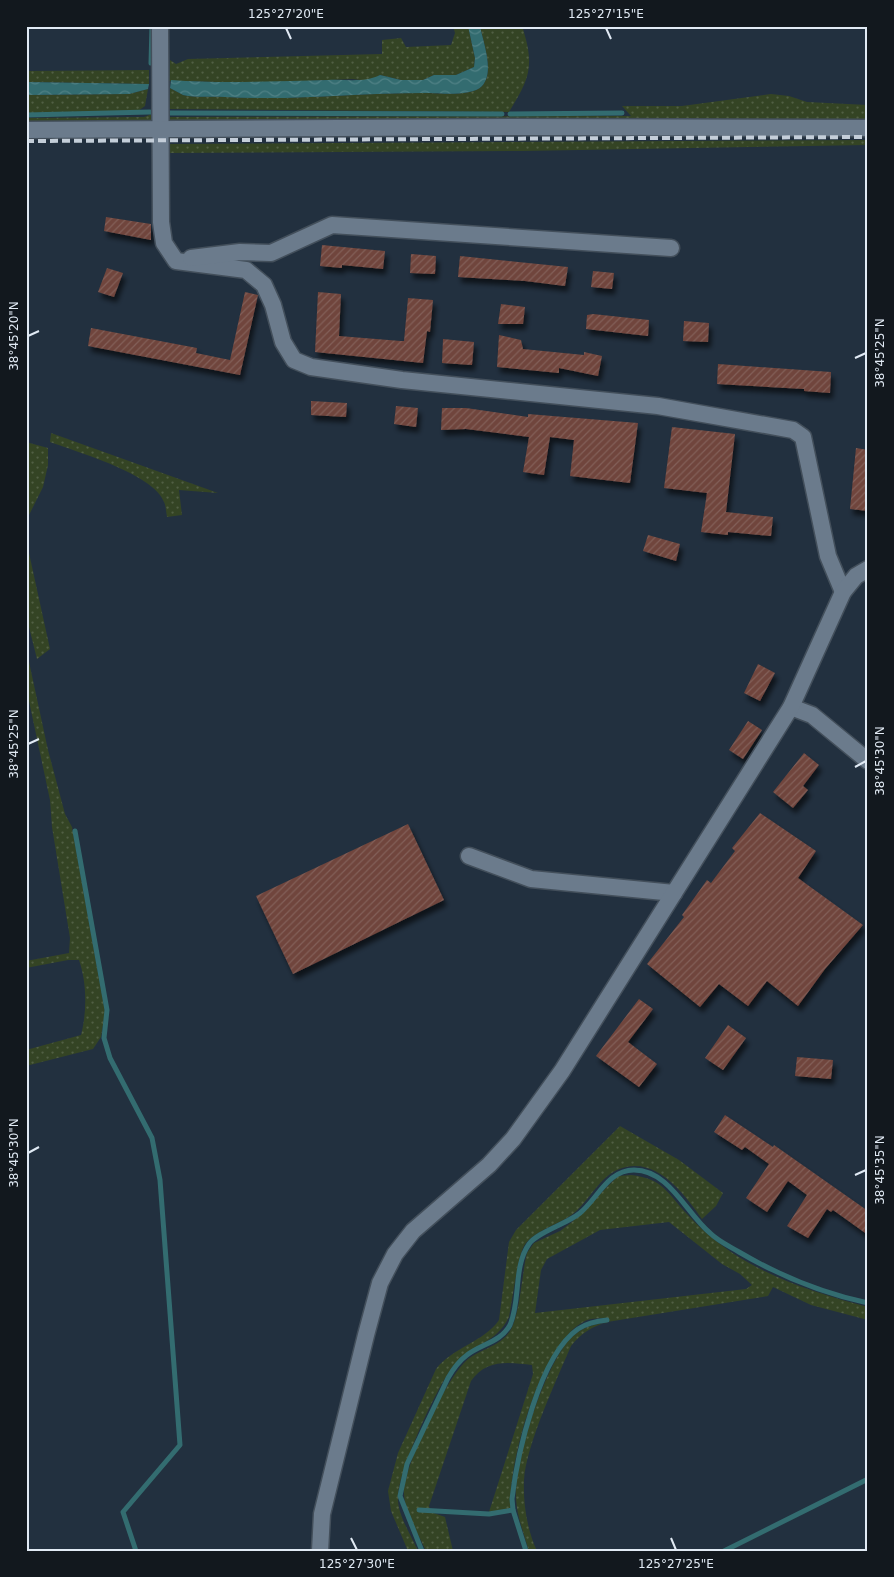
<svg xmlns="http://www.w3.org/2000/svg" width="894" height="1577" font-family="'DejaVu Sans',sans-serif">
<defs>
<pattern id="grass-dots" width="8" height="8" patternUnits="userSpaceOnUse" patternTransform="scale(1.25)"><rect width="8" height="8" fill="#344424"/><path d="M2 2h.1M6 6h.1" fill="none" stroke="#515f44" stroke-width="1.8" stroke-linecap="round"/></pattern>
<pattern id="water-waves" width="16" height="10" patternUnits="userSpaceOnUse" patternTransform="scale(1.25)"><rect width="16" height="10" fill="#336c70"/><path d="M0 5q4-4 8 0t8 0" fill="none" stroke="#508185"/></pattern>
<pattern id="building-hatch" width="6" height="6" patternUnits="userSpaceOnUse" patternTransform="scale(1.25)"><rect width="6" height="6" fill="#6f453c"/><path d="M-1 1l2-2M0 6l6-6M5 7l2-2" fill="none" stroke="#836059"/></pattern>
<filter id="shadow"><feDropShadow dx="3" dy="5.5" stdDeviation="2.5" flood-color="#0009"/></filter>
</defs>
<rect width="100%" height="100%" fill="#22303f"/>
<g fill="url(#grass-dots)" fill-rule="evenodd">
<path d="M 453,26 L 468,26 L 475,58 L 474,67 L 456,75 L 434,75 L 423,80 L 401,80 L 380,75 L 370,81 L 352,79 L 264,83 L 169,81 L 170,60 L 176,64 L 188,59 L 382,54 L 382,40 L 401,38 L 406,47 L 451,45 L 455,33 Z"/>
<path d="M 480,26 L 522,26 C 535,66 530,78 509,112 L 169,109 L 170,88 C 174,90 179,93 183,95 C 196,98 212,96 225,97 C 291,101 357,93 423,93 C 437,93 472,97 482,86 C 495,72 483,42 480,26 Z"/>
<path d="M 149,70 L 149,84 L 26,82 L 26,71 Z"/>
<path d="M 148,89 L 145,106 L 138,111 L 26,113 L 26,95 L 129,94 Z"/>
<path d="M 771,94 L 789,96 L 807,102 L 868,105 L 868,121 L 167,124 L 167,117 L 631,116 L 622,106 L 682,106 Z"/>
<path d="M 152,114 L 152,120 L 148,124 L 26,125 L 26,118 L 144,117 Z"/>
<path d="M 868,140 L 868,145 L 522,151 L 166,153 L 166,144 Z"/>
<path d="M 51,433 L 218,493 L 179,490 L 182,515 L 167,517 C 166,512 166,506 164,502 C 154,474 77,452 50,442 Z"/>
<path d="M 26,442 L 48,448 L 48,465 L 43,487 L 27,519 L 27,544 L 50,649 L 37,659 L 26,615 L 26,470 L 29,456 L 26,456 Z"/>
<path d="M 26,648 L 48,750 L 65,814 L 72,827 L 105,1012 L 101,1037 L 93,1049 L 26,1066 L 26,1050 L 81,1035 C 87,1012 87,983 79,960 L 68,960 L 26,968 L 26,961 L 69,953 L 70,938 L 52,827 L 50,800 L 26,687 Z"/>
<path d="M 620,1126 L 679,1160 L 723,1193 L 716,1206 L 702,1219 C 684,1193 654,1153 617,1170 C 599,1178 589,1201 574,1213 C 559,1225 534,1230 524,1246 C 518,1256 512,1302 509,1317 C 496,1344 473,1343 455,1364 C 438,1383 398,1472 398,1497 C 397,1514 411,1535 418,1551 L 408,1551 L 391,1511 L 388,1491 L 398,1453 L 436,1369 C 453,1347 484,1342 499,1320 L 509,1242 L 516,1230 Z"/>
<path d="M 631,1175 C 664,1179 667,1193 688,1215 C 701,1229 715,1241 731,1252 C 774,1280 819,1294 868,1307 L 868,1320 L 811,1305 L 773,1287 L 768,1296 L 607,1322 C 592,1327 581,1333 571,1346 C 557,1379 526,1445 524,1480 C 523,1503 527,1530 537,1551 L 529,1551 C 524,1534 517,1517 516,1499 C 514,1463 545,1361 573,1336 C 584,1327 593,1324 607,1323 L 608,1318 C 601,1318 591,1318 585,1321 C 541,1342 507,1465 511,1510 L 489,1512 L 533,1374 L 532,1365 C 508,1362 486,1359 471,1381 L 429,1506 L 431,1512 L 445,1517 L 453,1551 L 426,1551 C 418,1533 405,1513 404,1494 C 403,1467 445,1382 464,1363 C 477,1349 499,1348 510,1331 C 520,1316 522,1272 527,1253 L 534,1243 L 560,1231 L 572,1222 L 618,1176 ZM 669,1222 L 722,1264 L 740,1274 L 752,1285 L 746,1289 L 535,1313 L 541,1270 L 547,1259 L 600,1230 Z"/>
</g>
<g fill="url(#water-waves)">
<path d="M 468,26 L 480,26 C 483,42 495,72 482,86 C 472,97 437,93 423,93 C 357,93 291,101 225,97 C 212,96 196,98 183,95 C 179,93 174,90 170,88 L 171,80 C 223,84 275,81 328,80 C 345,79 365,83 380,75 L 401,80 L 423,80 L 434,75 L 456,75 L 474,67 L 475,58 Z"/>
<path d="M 26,82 L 149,84 L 148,89 L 129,94 L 26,95 Z"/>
</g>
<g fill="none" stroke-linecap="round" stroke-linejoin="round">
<g stroke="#336c70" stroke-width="5">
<path d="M 151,63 L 152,26"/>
<path d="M 169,113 L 502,114"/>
<path d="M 510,114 L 622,113"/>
<path d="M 26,115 L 150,112"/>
<path d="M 75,831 L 107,1010 L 104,1038 L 110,1058 L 152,1138 L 160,1180 L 180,1445 L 123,1512 L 136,1551"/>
<path d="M 419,1510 L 489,1514 L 513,1510"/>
<path d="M 422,1551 L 400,1496 L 407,1464 L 448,1378 C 453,1369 459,1361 467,1355 C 481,1344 501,1342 510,1325 C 521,1300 513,1267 529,1244 C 537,1232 567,1224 580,1213 C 598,1198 608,1170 634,1170 C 669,1170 686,1213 710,1233 C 718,1241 729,1246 739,1252 C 780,1276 821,1293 868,1303"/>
<path d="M 526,1551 L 513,1510 L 512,1499 C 517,1455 539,1356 578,1329 C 587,1323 596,1321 607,1320"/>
<path d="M 724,1551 L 868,1479"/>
</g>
</g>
<g fill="url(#building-hatch)" filter="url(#shadow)">
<path d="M 106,217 L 151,224 L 151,240 L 104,231 Z"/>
<path d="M 322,245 L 385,251 L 383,269 L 342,265 L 342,268 L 320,266 Z"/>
<path d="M 411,254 L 436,256 L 435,274 L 410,273 Z"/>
<path d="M 460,256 L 568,267 L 565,286 L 525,281 L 458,277 Z"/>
<path d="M 107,268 L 123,273 L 114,297 L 98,292 Z"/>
<path d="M 593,271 L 614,273 L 612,289 L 591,287 Z"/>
<path d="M 245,292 L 258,295 L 240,375 L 88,346 L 91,328 L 197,348 L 196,353 L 230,360 Z"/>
<path d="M 318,292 L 341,294 L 339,336 L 401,341 L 404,341 L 408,298 L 433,300 L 430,332 L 427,331 L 423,363 L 315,352 Z"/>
<path d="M 501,304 L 525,307 L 523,324 L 498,324 Z"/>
<path d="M 593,314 L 649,320 L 648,336 L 586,329 L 587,315 Z"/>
<path d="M 684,321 L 709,323 L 708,342 L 683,341 Z"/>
<path d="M 499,335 L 521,340 L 523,349 L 584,355 L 584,352 L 602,356 L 598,376 L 559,368 L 559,373 L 497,367 Z"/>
<path d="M 443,339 L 474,342 L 472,365 L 442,363 Z"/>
<path d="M 718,364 L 831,372 L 830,393 L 804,391 L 804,389 L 717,384 Z"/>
<path d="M 311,401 L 347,403 L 346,417 L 311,415 Z"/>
<path d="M 396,406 L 418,408 L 416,427 L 394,424 Z"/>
<path d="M 442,408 L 466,408 L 528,417 L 528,414 L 638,423 L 630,483 L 570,476 L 574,440 L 550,437 L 544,475 L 523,472 L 529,437 L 466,429 L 441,430 Z"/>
<path d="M 672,427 L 735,434 L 726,512 L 773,517 L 771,536 L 728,532 L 728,535 L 701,532 L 707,493 L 664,488 Z"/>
<path d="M 856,448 L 868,450 L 868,511 L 850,509 Z"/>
<path d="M 648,535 L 680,544 L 676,561 L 643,551 Z"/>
<path d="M 758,664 L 775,673 L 760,701 L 744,693 Z"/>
<path d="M 748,721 L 762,730 L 743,759 L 729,750 Z"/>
<path d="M 804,753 L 819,765 L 803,786 L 808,790 L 793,808 L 773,792 Z"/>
<path d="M 760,813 L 816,851 L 798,878 L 863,925 L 825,969 L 798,1006 L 767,981 L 748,1006 L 719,984 L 700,1007 L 647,964 L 684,917 L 682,915 L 707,880 L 711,883 L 735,851 L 732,848 Z"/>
<path d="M 408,824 L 444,900 L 293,974 L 256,896 Z"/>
<path d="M 639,999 L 653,1009 L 628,1042 L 657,1064 L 639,1087 L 596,1056 Z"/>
<path d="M 728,1025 L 746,1038 L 723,1070 L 705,1058 Z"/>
<path d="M 797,1057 L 833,1060 L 831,1079 L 795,1076 Z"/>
<path d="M 725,1115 L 773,1147 L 774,1145 L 868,1211 L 868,1235 L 833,1210 L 831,1212 L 827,1209 L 808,1238 L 787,1226 L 807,1195 L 788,1181 L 767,1212 L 746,1198 L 769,1164 L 745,1147 L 742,1150 L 714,1132 Z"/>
</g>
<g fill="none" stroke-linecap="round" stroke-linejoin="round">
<defs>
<g id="street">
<path d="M 160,26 L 161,222 L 164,243 L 176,261 L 246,270 L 264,285 L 273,305 L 283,342 L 294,360 L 311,367 L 402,380 L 658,406 L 793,430 L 803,437 L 828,556 L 843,592"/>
<path d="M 26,130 L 508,127 L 868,128"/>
<path d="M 191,258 L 240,252 L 271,253 L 332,225 L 671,248"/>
<path d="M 791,707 L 812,715 L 868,761"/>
<path d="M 469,856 L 531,879 L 674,893"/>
<path d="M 320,1551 L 322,1514 L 366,1335 L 380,1283 L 395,1254 L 413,1231 L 489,1165 L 513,1139 L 562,1071 L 791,707 L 843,592 L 856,576 L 868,569"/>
</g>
</defs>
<use href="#street" stroke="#434f5b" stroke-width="19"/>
<use href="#street" stroke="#6b7b8c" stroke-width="16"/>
<path stroke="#c4ced9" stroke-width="4" stroke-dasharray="8 4" stroke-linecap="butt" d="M 26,141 L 868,137"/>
</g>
<path fill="none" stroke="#e1eaf4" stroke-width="2" d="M 286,28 L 291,39M 606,28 L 611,39M 28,336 L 39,331M 855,358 L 866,353M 28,744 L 39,739M 855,767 L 866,761M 28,1153 L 39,1147M 855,1175 L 866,1170M 351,1538 L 357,1550M 671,1538 L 676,1550"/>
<rect width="894" height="1577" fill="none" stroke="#12181e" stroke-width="55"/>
<rect x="28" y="28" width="838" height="1522" fill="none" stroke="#e1eaf4" stroke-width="2"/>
<g font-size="12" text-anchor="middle" fill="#e1eaf4">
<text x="286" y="18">125°27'20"E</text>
<text x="606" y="18">125°27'15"E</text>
<text transform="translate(14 336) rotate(-90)" y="4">38°45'20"N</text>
<text transform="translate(880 353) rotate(-90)" y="4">38°45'25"N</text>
<text transform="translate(14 744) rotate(-90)" y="4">38°45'25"N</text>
<text transform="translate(880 761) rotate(-90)" y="4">38°45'30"N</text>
<text transform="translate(14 1153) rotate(-90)" y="4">38°45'30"N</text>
<text transform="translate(880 1170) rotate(-90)" y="4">38°45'35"N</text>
<text x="357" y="1568">125°27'30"E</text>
<text x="676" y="1568">125°27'25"E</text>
</g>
</svg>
